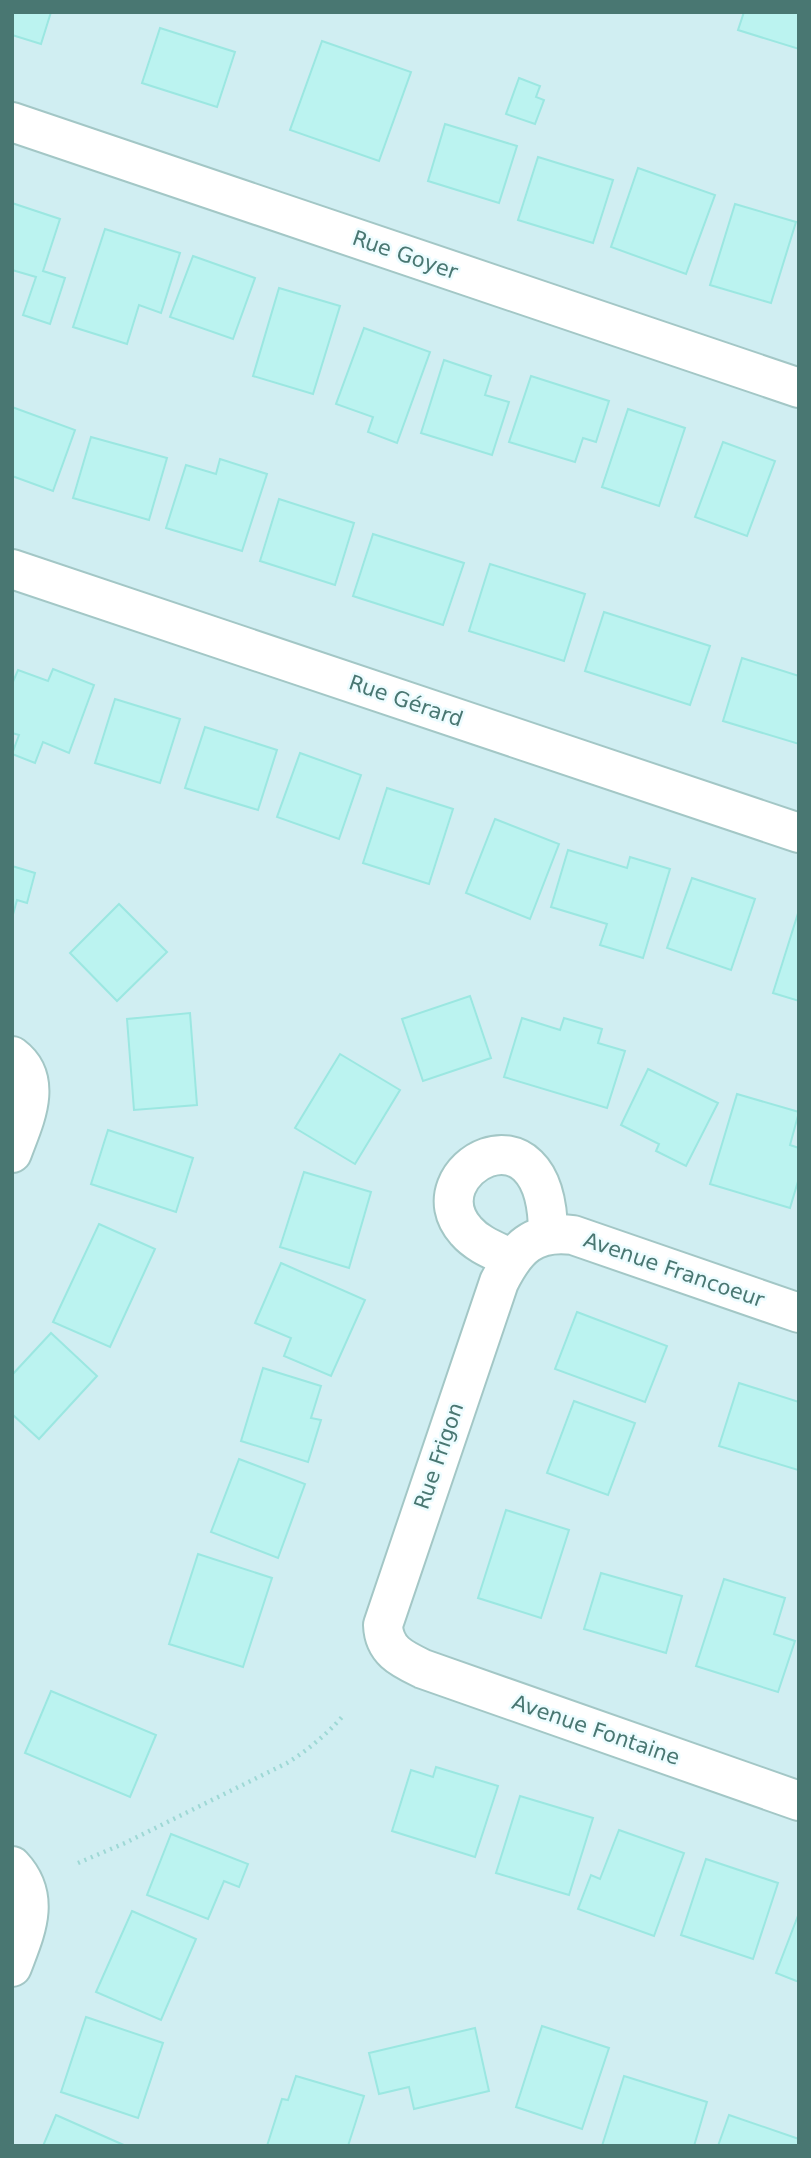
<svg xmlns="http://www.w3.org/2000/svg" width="811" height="2158" font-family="'DejaVu Sans',sans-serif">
<rect width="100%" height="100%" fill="#e5f9fd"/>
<rect fill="#d0eef2" x="12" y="12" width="787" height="2134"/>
<g fill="#bbf3f0" stroke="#9be7e1" stroke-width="2">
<path d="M 12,12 L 51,12 L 41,44 L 12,35 Z"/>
<path d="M 744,12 L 799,12 L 799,49 L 738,30 Z"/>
<path d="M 160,28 L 235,52 L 217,107 L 142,83 Z"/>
<path d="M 322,41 L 411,72 L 379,161 L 290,130 Z"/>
<path d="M 519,78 L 540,86 L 536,97 L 544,100 L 535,124 L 506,114 Z"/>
<path d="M 445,124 L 517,146 L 499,203 L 428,181 Z"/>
<path d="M 538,157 L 613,180 L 593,243 L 518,220 Z"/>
<path d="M 638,168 L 715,195 L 686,274 L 611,247 Z"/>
<path d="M 12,203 L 60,219 L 43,271 L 65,278 L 50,324 L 23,315 L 36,277 L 12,270 Z"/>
<path d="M 735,204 L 796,222 L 771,303 L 710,285 Z"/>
<path d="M 105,229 L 180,253 L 161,313 L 139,305 L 127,344 L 73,327 Z"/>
<path d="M 193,256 L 255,278 L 233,339 L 170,317 Z"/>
<path d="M 279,288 L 340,306 L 313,394 L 253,376 Z"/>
<path d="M 364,328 L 430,352 L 397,443 L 368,432 L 373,417 L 336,404 Z"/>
<path d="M 444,360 L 491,376 L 485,395 L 509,402 L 492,455 L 421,433 Z"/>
<path d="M 531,376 L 609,401 L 596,442 L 583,438 L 575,462 L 509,442 Z"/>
<path d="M 12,407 L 75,430 L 53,491 L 12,476 Z"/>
<path d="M 628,409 L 685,428 L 659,506 L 602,487 Z"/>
<path d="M 91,437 L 167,458 L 149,520 L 73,498 Z"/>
<path d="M 723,442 L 775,461 L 747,536 L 695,517 Z"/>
<path d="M 220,459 L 267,474 L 242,551 L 166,528 L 186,465 L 216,474 Z"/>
<path d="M 279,499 L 354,523 L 335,585 L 260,561 Z"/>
<path d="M 373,534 L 464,563 L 443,625 L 353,596 Z"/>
<path d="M 490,564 L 585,594 L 564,661 L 469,631 Z"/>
<path d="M 604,612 L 710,646 L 690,705 L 585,671 Z"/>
<path d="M 742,658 L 799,676 L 799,744 L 723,721 Z"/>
<path d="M 53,669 L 94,685 L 69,753 L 43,742 L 35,763 L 12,754 L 19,735 L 12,733 L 12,684 L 18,670 L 48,681 Z"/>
<path d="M 115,699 L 180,719 L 160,783 L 95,763 Z"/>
<path d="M 205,727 L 277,750 L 258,810 L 185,788 Z"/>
<path d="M 300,753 L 361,775 L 339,839 L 277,817 Z"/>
<path d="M 387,788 L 453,809 L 429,884 L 363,863 Z"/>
<path d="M 495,819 L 559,844 L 530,919 L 466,893 Z"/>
<path d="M 568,850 L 627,868 L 630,857 L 670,869 L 643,958 L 600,945 L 607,924 L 551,907 Z"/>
<path d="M 12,866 L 35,873 L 27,903 L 17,900 L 12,918 Z"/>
<path d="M 692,878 L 755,899 L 731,970 L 667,948 Z"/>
<path d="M 119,904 L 167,952 L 117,1001 L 70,953 Z"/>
<path d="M 799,910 L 799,1001 L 773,993 Z"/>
<path d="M 470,996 L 491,1058 L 423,1081 L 402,1019 Z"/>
<path d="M 190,1013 L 197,1105 L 134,1110 L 127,1019 Z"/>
<path d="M 522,1018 L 560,1030 L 564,1018 L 602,1029 L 598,1043 L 625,1051 L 607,1108 L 504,1077 Z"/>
<path d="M 340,1054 L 400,1090 L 355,1164 L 295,1128 Z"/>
<path d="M 648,1069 L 718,1103 L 686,1166 L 656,1151 L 659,1144 L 621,1125 Z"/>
<path d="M 737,1094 L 799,1112 L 790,1145 L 799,1148 L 799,1178 L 790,1208 L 710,1184 Z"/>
<path d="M 108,1130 L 193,1158 L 176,1212 L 91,1184 Z"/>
<path d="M 304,1172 L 371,1192 L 349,1268 L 280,1247 Z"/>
<path d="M 99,1224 L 155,1249 L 110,1347 L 53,1322 Z"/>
<path d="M 281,1263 L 365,1300 L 331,1376 L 284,1356 L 291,1338 L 255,1323 Z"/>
<path d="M 577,1312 L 667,1346 L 645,1402 L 555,1369 Z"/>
<path d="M 51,1333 L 97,1376 L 39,1439 L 12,1414 L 12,1375 Z"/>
<path d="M 263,1368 L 321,1386 L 311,1418 L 321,1420 L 308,1462 L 241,1441 Z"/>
<path d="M 739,1383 L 799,1402 L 798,1470 L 719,1446 Z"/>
<path d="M 574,1401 L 635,1423 L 608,1495 L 547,1473 Z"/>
<path d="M 239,1459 L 305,1484 L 278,1558 L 211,1532 Z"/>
<path d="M 506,1510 L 569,1530 L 541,1618 L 478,1598 Z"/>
<path d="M 198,1554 L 272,1578 L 243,1667 L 169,1644 Z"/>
<path d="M 601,1573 L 682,1596 L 666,1653 L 584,1629 Z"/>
<path d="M 724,1579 L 785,1598 L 774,1634 L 795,1641 L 778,1692 L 696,1666 Z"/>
<path d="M 51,1691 L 156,1735 L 130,1797 L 25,1753 Z"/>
<path d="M 436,1767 L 498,1786 L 475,1857 L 392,1831 L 411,1770 L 433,1777 Z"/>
<path d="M 520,1796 L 593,1818 L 569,1895 L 496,1873 Z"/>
<path d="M 619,1830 L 684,1853 L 654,1936 L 578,1909 L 591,1875 L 600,1879 Z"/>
<path d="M 171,1834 L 248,1864 L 239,1887 L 224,1881 L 208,1919 L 147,1895 Z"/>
<path d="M 706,1859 L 778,1883 L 753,1959 L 681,1935 Z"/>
<path d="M 132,1911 L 196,1939 L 161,2020 L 96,1992 Z"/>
<path d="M 799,1913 L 799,1982 L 776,1973 Z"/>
<path d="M 86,2017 L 163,2043 L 138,2118 L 61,2092 Z"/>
<path d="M 542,2026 L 609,2048 L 582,2129 L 516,2107 Z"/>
<path d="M 475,2028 L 489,2091 L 414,2109 L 409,2087 L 379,2094 L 369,2053 Z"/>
<path d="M 296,2076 L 364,2096 L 348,2146 L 267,2146 L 282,2099 L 288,2100 Z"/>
<path d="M 624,2076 L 707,2102 L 694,2146 L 602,2146 Z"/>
<path d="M 56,2115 L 126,2146 L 43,2146 Z"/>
<path d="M 729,2115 L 799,2139 L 799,2146 L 718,2146 Z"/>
</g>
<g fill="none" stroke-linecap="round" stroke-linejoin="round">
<defs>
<g id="minor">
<path d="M 12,122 L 799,388"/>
<path d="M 12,569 L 799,833"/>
<path d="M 12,1056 C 45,1081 23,1122 12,1153"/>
<path d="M 512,1259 C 496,1251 478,1245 466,1231 C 413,1172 548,1093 548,1234"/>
<path d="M 799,1313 L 573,1235 C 533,1230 516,1248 499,1282 L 383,1625 C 384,1651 402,1659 423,1669 L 799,1801"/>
<path d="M 12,1866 C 42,1898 25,1932 12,1967"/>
</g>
</defs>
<use href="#minor" stroke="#a3c7c6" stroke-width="42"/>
<path stroke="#9ed8d5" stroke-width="4.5" stroke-dasharray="2 5" stroke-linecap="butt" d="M 78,1863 L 125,1843 L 287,1763 C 308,1750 326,1735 343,1716"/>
<use href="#minor" stroke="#fff" stroke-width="38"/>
</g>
<g text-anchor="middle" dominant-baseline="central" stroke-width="5" stroke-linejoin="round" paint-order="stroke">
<g font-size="21" fill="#497772" stroke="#ecfcff">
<text transform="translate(405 255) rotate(19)">Rue Goyer</text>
<text transform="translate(406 701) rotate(19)">Rue Gérard</text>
<text transform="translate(674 1270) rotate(19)">Avenue Francoeur</text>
<text transform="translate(439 1456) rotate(-71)">Rue Frigon</text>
<text transform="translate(596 1730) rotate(19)">Avenue Fontaine</text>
</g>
</g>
<rect width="811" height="2158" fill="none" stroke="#497772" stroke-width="28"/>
</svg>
